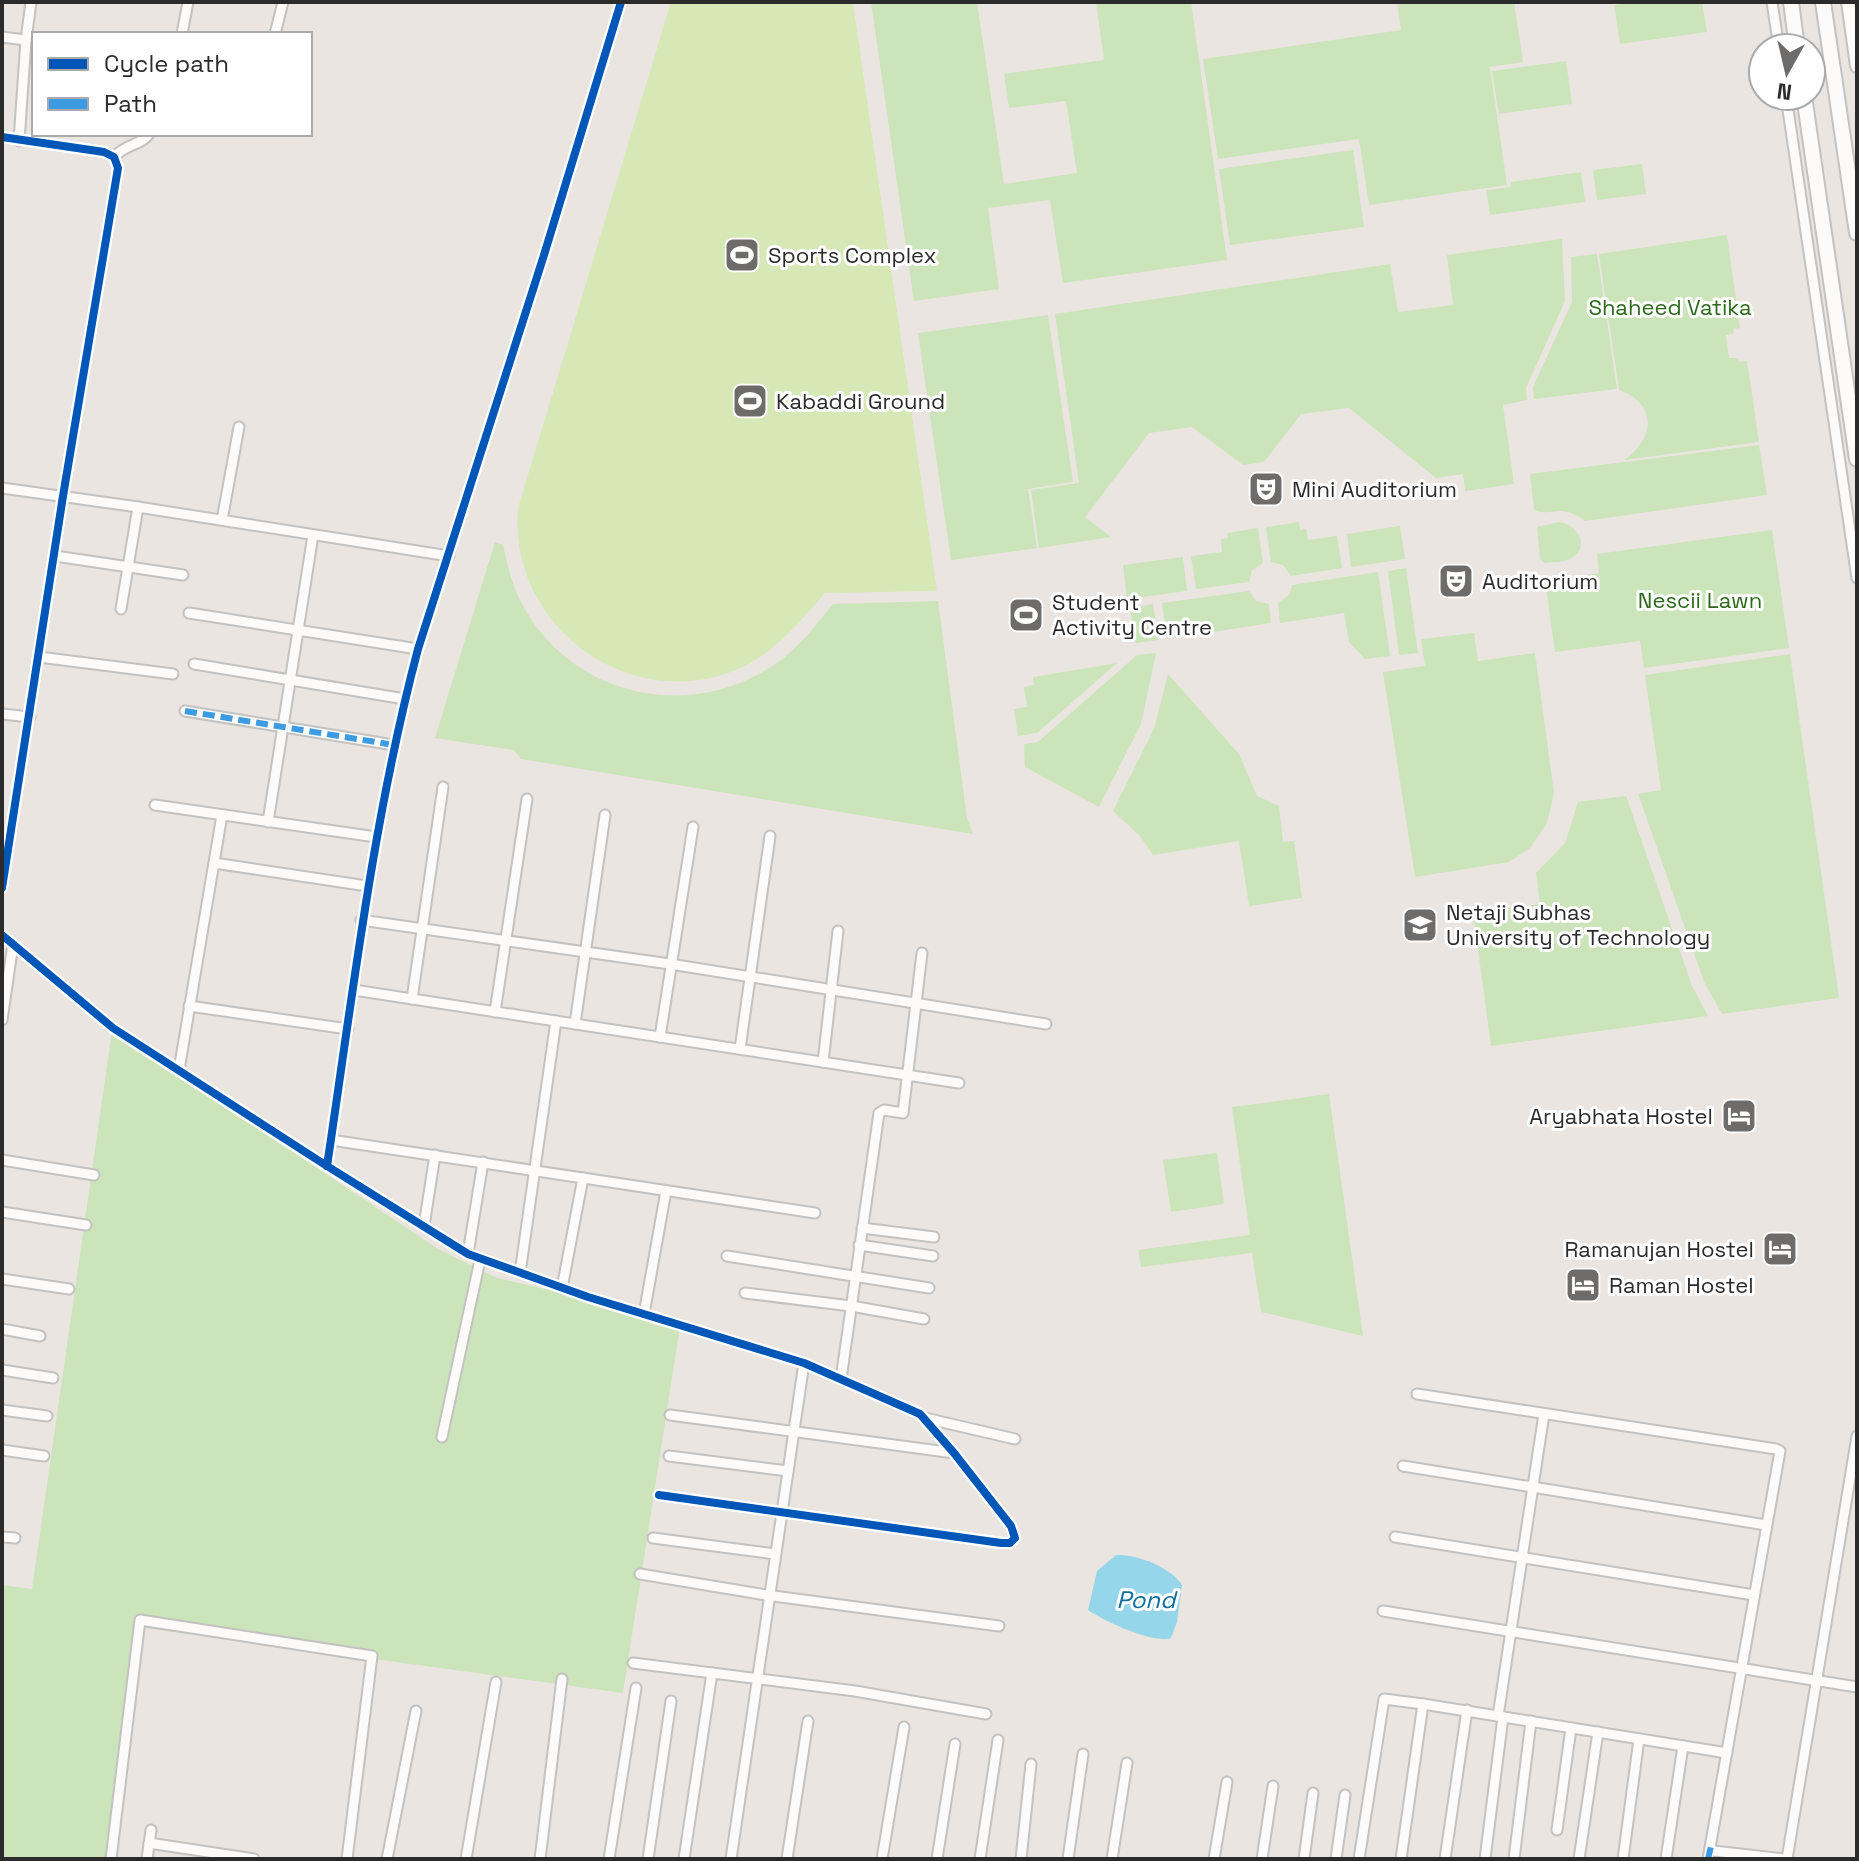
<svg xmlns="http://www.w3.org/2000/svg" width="1859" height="1861" font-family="'Space Grotesk',sans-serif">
<rect width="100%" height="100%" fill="#eae5e0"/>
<g fill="#cce4ba">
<path d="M 871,2 L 977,2 L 1004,184 L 1077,173 L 1066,101 L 1009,108 L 1004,74 L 1104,60 L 1096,2 L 1191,2 L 1227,260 L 1063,283 L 1050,200 L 988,208 L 999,289 L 914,301 Z"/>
<path d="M 1397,2 L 1514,2 L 1523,62 L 1490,67 L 1507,185 L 1369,205 L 1359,139 L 1218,159 L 1203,59 L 1401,30 Z"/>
<path d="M 1639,2 L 1702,2 L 1707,32 L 1620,44 L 1614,5 Z"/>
<path d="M 1566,61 L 1572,104 L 1499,114 L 1492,71 Z"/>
<path d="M 1353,150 L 1364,227 L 1230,245 L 1219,169 Z"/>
<path d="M 1642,164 L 1646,194 L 1597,200 L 1593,170 Z"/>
<path d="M 1581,172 L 1585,202 L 1490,215 L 1486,190 L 1511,187 L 1511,182 Z"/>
<path d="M 1727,235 L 1740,328 L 1733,329 L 1734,334 L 1726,335 L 1729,358 L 1738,358 L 1739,362 L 1747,361 L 1759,442 L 1624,460 C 1655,439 1658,404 1619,390 L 1599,254 Z"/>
<path d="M 1562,239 L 1565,301 L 1526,388 L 1527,400 L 1503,405 L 1514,484 L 1465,491 L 1463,474 L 1436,478 L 1349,408 L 1301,414 L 1264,462 L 1243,465 L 1192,427 L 1149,433 L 1085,517 L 1111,537 L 1039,548 L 1031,490 L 1079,483 L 1055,314 L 1390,264 L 1398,312 L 1453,305 L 1447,255 Z"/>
<path d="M 1597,254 L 1617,389 L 1534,399 L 1533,387 L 1572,302 L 1571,257 Z"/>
<path d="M 1048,315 L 1073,482 L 1028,489 L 1037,548 L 951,560 L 918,333 Z"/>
<path d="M 1759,445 L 1767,495 L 1585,521 C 1560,501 1550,519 1534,509 L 1530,474 Z"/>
<path d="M 1299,522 L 1300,530 L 1306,529 L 1308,540 L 1337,536 L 1342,568 L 1291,576 L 1283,565 L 1271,562 L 1266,527 Z"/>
<path d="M 1559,522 C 1579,525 1591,548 1570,559 C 1562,563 1552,562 1544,563 L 1540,559 L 1537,527 Z"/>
<path d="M 1400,526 L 1405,559 L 1351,567 L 1347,534 Z"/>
<path d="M 1258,528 L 1263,563 L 1252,570 L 1249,582 L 1196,589 L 1191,556 L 1222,552 L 1221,539 L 1228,538 L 1227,533 Z"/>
<path d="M 1772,530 L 1789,648 L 1644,668 L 1640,641 L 1555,652 L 1545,580 L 1599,573 L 1597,554 Z"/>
<path d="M 495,542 L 503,545 C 507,563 511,581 519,598 C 566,695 685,724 774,665 C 798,649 815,626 833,604 L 938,601 L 967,818 L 973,834 L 521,759 L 514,750 L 435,738 Z"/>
<path d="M 1183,557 L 1187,591 L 1127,599 L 1123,565 Z"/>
<path d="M 1406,568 L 1418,653 L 1399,655 L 1388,571 Z"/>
<path d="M 1378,572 L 1390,656 L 1365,659 L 1349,642 L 1344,613 L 1280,623 L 1278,603 L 1289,595 L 1292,585 Z"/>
<path d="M 1249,591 L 1256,601 L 1269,604 L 1271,623 L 1167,639 L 1162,603 Z"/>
<path d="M 1153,604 L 1158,640 L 1136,643 L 1130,608 Z"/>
<path d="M 1474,633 L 1478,661 L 1535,653 L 1554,793 L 1547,823 L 1530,848 L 1509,862 L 1415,877 L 1383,672 L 1425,666 L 1421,639 Z"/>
<path d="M 1156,653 L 1141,724 L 1099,807 L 1025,767 L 1024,744 L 1038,742 L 1137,655 Z"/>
<path d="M 1790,654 L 1839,998 L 1722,1014 L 1704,982 L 1638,794 L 1661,790 L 1645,675 Z"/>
<path d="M 1117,663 L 1037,733 L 1018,736 L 1014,709 L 1027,707 L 1024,687 L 1034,685 L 1033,677 Z"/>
<path d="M 1168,674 L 1239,754 L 1257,796 L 1279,806 L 1283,842 L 1294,841 L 1302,898 L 1249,906 L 1239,841 L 1153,855 L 1140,836 L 1113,811 L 1154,729 Z"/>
<path d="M 1626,796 L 1692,986 L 1708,1016 L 1491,1046 L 1473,912 L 1540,904 L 1536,873 L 1565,843 L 1578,802 Z"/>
<path d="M 112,1031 L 438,1249 L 497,1278 L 681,1320 L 623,1693 L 138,1627 L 109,1859 L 2,1859 L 2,1585 L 32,1589 Z"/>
<path d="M 1329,1094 L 1363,1336 L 1261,1312 L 1252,1253 L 1141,1267 L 1138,1250 L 1250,1235 L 1232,1107 Z"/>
<path d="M 1217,1153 L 1224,1204 L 1171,1212 L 1163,1160 Z"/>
</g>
<path fill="#d7e8b7" d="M 671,2 L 853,2 L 937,591 L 825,593 C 796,626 771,658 728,673 C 621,710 508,621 518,508 Z"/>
<path fill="#95d6ea" d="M 1116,1555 C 1136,1554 1171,1567 1182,1585 L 1177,1622 L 1171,1638 C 1153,1644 1104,1621 1088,1610 L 1097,1571 Z"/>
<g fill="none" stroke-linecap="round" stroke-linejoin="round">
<defs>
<g id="minor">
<path d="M 1772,2 L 1779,48"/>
<path d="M 182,34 L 188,2"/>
<path d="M 275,34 L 283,2"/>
<path d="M 2,37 L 26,40"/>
<path d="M 1786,96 L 1857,578"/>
<path d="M 2,137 L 104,152 L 114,157 L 118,168 L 63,496 L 2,888"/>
<path d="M 19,141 L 26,40 L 31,2"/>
<path d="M 114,157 C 127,143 140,146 149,134"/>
<path d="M 2,488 L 138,507 L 449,556"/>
<path d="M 222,520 L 239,427"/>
<path d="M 55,556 L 183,575"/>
<path d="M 121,609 L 138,507"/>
<path d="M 189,613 L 418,649"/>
<path d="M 39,657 L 173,674"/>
<path d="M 194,664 L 405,699"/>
<path d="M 185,711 L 394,745"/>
<path d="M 2,714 L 30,717"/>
<path d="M 155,805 L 376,837"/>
<path d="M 268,822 L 313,535"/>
<path d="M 214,863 L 367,886"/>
<path d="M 361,920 L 670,964 L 1046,1024"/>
<path d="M 2,935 L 113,1028 L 327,1166 L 468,1254 L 588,1297 L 804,1363 L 920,1414 L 954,1453 L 1011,1526 L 1015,1538 L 1010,1543 L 1001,1543 L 659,1495"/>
<path d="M 354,990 L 959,1083"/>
<path d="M 412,999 L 443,787"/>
<path d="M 189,1006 L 348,1029"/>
<path d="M 495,1012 L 527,799"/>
<path d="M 2,1020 L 13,944"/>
<path d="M 575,1024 L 605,815"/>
<path d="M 660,1037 L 693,827"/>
<path d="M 740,1049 L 770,836"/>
<path d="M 823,1062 L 838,931"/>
<path d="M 179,1070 L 222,815"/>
<path d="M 331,1140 L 815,1213"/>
<path d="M 2,1160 L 94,1175"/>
<path d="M 327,1166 C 353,993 373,819 418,649 L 544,255 L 621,2"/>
<path d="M 2,1212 L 86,1225"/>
<path d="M 424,1226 L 435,1155"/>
<path d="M 862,1228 L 934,1237"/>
<path d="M 859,1245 L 933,1256"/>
<path d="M 468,1254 L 483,1162"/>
<path d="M 727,1256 L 929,1288"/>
<path d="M 520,1273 L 556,1021"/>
<path d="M 2,1279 L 69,1289"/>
<path d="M 562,1288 L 583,1178"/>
<path d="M 745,1293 L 851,1306 L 924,1319"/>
<path d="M 644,1314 L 666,1191"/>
<path d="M 2,1329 L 40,1336"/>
<path d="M 2,1370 L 53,1378"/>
<path d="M 841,1379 L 879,1113 L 884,1110 L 903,1113 L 922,953"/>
<path d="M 1417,1394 L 1776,1449 L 1780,1451 L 1708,1859"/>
<path d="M 2,1410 L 47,1416"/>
<path d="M 670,1415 L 954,1453"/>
<path d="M 925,1418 L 1015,1439"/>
<path d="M 442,1437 L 480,1260"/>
<path d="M 2,1450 L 44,1456"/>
<path d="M 669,1456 L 788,1471"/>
<path d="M 1403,1466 L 1766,1525"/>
<path d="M 2,1537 L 15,1538"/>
<path d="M 1395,1537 L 1754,1595"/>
<path d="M 653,1538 L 775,1554"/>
<path d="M 640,1574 L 766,1595 L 999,1626"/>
<path d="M 1383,1611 L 1857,1687"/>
<path d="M 633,1663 L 855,1691 L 986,1714"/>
<path d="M 1498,1716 L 1544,1414"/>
<path d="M 1557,1830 L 1571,1728"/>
<path d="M 149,1843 L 254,1859"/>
<path d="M 1714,1851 L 1784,1859"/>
<path d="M 111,1859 L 140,1620 L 372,1656 L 347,1859"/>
<path d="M 147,1859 L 151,1830"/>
<path d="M 387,1859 L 416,1711"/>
<path d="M 466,1859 L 496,1682"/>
<path d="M 540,1859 L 562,1679"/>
<path d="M 609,1859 L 636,1688"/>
<path d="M 648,1859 L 671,1701"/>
<path d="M 684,1859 L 712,1673"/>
<path d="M 731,1859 L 804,1363"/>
<path d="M 787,1859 L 808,1721"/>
<path d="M 882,1859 L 904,1727"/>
<path d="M 937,1859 L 955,1744"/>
<path d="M 980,1859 L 998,1740"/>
<path d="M 1021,1859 L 1031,1764"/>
<path d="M 1068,1859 L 1083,1754"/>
<path d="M 1112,1859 L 1127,1763"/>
<path d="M 1214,1859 L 1227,1782"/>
<path d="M 1262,1859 L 1273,1786"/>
<path d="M 1304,1859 L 1313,1793"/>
<path d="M 1336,1859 L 1345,1795"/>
<path d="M 1359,1859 L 1384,1699 L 1423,1704 L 1727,1753"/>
<path d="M 1401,1859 L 1423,1704"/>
<path d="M 1445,1859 L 1467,1710"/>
<path d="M 1485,1859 L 1503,1717"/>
<path d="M 1514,1859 L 1531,1721"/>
<path d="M 1579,1859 L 1598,1732"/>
<path d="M 1623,1859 L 1639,1739"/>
<path d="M 1666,1859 L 1683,1746"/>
<path d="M 1787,1859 L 1857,1436"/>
</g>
<path id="tertiary" d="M 1848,2 L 1857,66"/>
<g id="secondary">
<path d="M 1791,2 L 1797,48"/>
<path d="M 1823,2 L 1857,233"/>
<path d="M 1804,96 L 1857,459"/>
</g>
</defs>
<use href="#minor" stroke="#c3c2c1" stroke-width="13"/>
<use href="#tertiary" stroke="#c3c2c1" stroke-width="16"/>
<use href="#secondary" stroke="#c3c2c1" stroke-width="18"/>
<use href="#minor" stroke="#fcfbfa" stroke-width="9"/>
<use href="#tertiary" stroke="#fcfbfa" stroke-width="12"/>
<use href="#secondary" stroke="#fcfbfa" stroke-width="14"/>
<g stroke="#3d9ce1" stroke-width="6" stroke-dasharray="12 6" stroke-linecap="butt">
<path d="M 185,711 L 394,745"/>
<path d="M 1708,1859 L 1711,1846"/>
</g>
<defs>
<g id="cycleway">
<path d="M 2,137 L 104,152 L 114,157 L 118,168 L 63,496 L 2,888"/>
<path d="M 2,935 L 113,1028 L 327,1166 L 468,1254 L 588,1297 L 804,1363 L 920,1414 L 954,1453 L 1011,1526 L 1015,1538 L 1010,1543 L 1001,1543 L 659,1495"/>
<path d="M 327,1166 C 353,993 373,819 418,649 L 544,255 L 621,2"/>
</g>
</defs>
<use href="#cycleway" stroke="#fff" stroke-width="13"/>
<use href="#cycleway" stroke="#0057b8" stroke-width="8"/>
</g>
<defs>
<symbol id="stadium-square" viewBox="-11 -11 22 22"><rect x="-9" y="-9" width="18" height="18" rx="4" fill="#6e6c6a" stroke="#fff"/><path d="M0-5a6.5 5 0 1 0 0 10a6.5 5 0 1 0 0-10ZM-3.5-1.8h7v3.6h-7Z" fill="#fff"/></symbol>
<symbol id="theatre-square" viewBox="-11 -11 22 22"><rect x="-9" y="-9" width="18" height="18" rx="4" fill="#6e6c6a" stroke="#fff"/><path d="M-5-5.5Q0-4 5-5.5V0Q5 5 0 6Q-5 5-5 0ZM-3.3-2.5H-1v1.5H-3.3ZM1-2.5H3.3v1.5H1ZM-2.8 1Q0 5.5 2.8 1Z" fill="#fff"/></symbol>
<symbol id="university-square" viewBox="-11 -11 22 22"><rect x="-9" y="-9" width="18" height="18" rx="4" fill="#6e6c6a" stroke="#fff"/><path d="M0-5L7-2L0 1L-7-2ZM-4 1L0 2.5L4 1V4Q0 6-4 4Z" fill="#fff"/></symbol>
<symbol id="hotel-square" viewBox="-11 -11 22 22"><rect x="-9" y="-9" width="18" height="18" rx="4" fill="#6e6c6a" stroke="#fff"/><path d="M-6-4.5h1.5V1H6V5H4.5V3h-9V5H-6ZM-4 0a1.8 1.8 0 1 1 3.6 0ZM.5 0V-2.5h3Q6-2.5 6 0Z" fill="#fff"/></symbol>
</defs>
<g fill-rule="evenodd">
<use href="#stadium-square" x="722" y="235" width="40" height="40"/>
<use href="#stadium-square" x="730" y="381" width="40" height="40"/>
<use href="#theatre-square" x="1246" y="469" width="40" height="40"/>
<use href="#theatre-square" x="1436" y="561" width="40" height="40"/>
<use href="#stadium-square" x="1006" y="595" width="40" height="40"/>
<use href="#university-square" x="1400" y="905" width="40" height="40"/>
<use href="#hotel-square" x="1719" y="1096" width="40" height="40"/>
<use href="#hotel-square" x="1760" y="1229" width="40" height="40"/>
<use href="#hotel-square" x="1563" y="1265" width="40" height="40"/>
</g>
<g text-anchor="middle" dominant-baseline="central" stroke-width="6" stroke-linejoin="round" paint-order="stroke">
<g font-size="22" fill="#2b2b2b" stroke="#fff" text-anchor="start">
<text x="768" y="255">Sports Complex</text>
<text x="776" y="401">Kabaddi Ground</text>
<text x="1292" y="489">Mini Auditorium</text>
<text x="1482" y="581">Auditorium</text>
<text x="1052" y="602">Student<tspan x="1052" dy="25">Activity Centre</tspan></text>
<text x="1446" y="912">Netaji Subhas<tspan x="1446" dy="25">University of Technology</tspan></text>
<text x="1713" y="1116" text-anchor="end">Aryabhata Hostel</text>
<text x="1754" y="1249" text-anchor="end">Ramanujan Hostel</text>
<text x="1609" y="1285">Raman Hostel</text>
</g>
<g font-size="22" fill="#2c691a" stroke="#fff">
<text x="1670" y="307">Shaheed Vatika</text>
<text x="1700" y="600">Nescii Lawn</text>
</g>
<g font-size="24" font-style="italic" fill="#0d6f9d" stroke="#fff">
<text x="1146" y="1599">Pond</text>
</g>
</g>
<rect width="1859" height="1861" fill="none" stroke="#2b2b2b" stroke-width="8"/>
<rect x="32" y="32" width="280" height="104" fill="#ffffff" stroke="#aaaaaa" stroke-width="2"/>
<rect x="48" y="58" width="40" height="12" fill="#0057b8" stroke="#aaaaaa" stroke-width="2"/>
<text x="104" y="72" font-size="24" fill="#2b2b2b">Cycle path</text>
<rect x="48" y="98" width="40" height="12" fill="#3d9ce1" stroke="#aaaaaa" stroke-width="2"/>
<text x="104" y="112" font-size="24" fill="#2b2b2b">Path</text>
<g transform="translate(1787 72) rotate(188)"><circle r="38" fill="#ffffff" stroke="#aaaaaa" stroke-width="2"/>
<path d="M0-6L14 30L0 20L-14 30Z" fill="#6e6c6a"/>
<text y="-12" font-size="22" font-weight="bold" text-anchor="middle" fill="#2b2b2b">N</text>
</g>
</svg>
